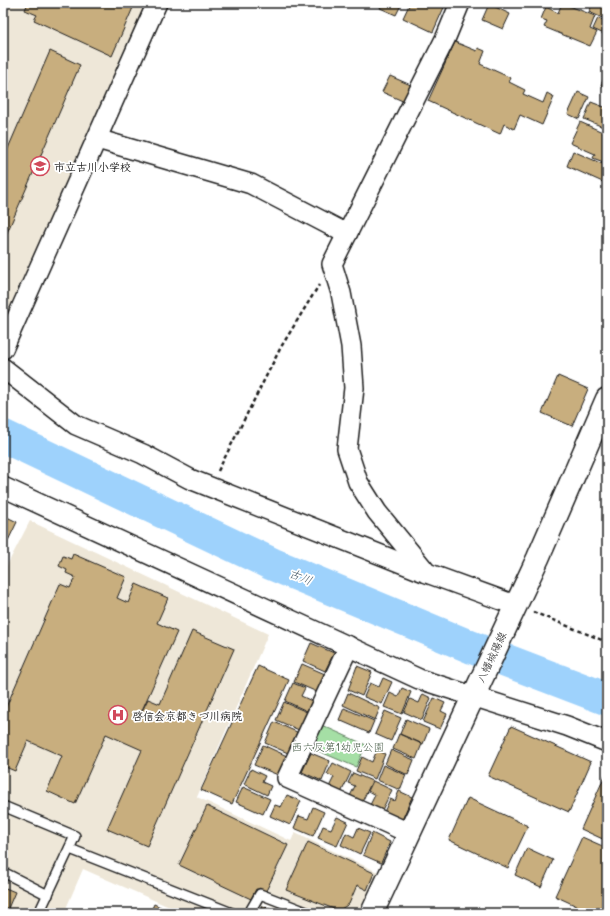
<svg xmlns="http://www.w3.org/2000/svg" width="610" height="916" font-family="Mali,'Klee One',sans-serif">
<rect width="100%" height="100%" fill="#fff"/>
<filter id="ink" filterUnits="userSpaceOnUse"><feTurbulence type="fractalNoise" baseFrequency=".025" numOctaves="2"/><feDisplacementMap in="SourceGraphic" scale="8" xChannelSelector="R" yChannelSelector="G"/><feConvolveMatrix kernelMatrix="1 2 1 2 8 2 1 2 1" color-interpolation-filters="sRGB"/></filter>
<g filter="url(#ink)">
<g fill="#eee7d8">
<path d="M 3,3 L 141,3 L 146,6 L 3,332 Z"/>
<path d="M 30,521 L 268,634 L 197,797 L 291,841 L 295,833 L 380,873 L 362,913 L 289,913 L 263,902 L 257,913 L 183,913 L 83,869 L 64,913 L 3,913 L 3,618 L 6,613 L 3,611 L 3,573 Z"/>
</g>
<path fill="#a5dfa5" stroke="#607e60" d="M 319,724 L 366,745 L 356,767 L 309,747 Z"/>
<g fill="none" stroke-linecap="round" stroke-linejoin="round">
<path stroke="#9ed2fc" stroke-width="33" d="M 3,436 L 272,564 L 471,647 L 607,699"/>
</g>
<g fill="#c8ae7e" stroke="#1c1c1c">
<path d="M 28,3 L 135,3 L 112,56 L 34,20 L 37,15 L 25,10 Z"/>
<path d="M 382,3 L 402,3 L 396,15 L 380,8 Z"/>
<path d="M 410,3 L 446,3 L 433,32 L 403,18 Z"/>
<path d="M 562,3 L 595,16 L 590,29 L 597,32 L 590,46 L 544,27 L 547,21 L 541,19 L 546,7 L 558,13 Z"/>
<path d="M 593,3 L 607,3 L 607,20 L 589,12 Z"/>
<path d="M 489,4 L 510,14 L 503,29 L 482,20 Z"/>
<path d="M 598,18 L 607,22 L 607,29 L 604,34 L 593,29 Z"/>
<path d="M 455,42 L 477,51 L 478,48 L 485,51 L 480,64 L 511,78 L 509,82 L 525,90 L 523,94 L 543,103 L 547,93 L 554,97 L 542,125 L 520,115 L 514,129 L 504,124 L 500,134 L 428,101 Z"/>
<path d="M 50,51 L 80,65 L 3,242 L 3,160 Z"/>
<path d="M 607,71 L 607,88 L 601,85 Z"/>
<path d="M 390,76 L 413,86 L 405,102 L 382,92 Z"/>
<path d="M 578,92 L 589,97 L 579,119 L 568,114 Z"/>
<path d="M 591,102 L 607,108 L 607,118 L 603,127 L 584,119 Z"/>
<path d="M 580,122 L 607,134 L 606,163 L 593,158 L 595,154 L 570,143 Z"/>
<path d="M 573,151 L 607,166 L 607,184 L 567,166 Z"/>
<path d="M 558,376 L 588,389 L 572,426 L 542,413 Z"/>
<path d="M 3,515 L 17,522 L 3,551 Z"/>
<path d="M 73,554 L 126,577 L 117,598 L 128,603 L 136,584 L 168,598 L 157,623 L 177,632 L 139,717 L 148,699 L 160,704 L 192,631 L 234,649 L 147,846 L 107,829 L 142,750 L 106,734 L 75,804 L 47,791 L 62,756 L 28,741 L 15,771 L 3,766 L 3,714 L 60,584 L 70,588 L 75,577 L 66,573 L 67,570 L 59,566 L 63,556 L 71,559 Z"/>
<path d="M 311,643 L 334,653 L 325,671 L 303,661 Z"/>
<path d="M 302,664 L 325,674 L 317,692 L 294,682 Z"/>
<path d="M 258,666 L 289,680 L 232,804 L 201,790 Z"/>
<path d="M 357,666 L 372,672 L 362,696 L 348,690 Z"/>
<path d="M 383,678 L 392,682 L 382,704 L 364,697 L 370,683 L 379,687 Z"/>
<path d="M 293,683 L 305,688 L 301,696 L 312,701 L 307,711 L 285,701 Z"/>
<path d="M 402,688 L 411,692 L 402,714 L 384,707 L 390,693 L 398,697 Z"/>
<path d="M 348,693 L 380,708 L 375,720 L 343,705 Z"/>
<path d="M 423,694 L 431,698 L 422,720 L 404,712 L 410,699 L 419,703 Z"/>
<path d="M 434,698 L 445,703 L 441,711 L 447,714 L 440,729 L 423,722 Z"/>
<path d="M 284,702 L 307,712 L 299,730 L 276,720 Z"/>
<path d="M 344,708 L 374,721 L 369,733 L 339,720 Z"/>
<path d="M 385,711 L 401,718 L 391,741 L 375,734 Z"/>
<path d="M 406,719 L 429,729 L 423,744 L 400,734 Z"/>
<path d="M 274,722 L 297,732 L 288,753 L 265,743 Z"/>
<path d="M 511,726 L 591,762 L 569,812 L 488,776 Z"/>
<path d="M 399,734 L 422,744 L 416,759 L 393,749 Z"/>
<path d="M 263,745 L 287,756 L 278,775 L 254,765 Z"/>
<path d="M 377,750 L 385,754 L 375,779 L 356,771 L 362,757 L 372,762 Z"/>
<path d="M 391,750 L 414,760 L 408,775 L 385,764 Z"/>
<path d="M 311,753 L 330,761 L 322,781 L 302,772 Z"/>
<path d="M 333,763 L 351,772 L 341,793 L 329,787 L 334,777 L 327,774 Z"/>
<path d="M 383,765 L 406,775 L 400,790 L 377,780 Z"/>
<path d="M 251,769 L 265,776 L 262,782 L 271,786 L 267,795 L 244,784 Z"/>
<path d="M 607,771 L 607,841 L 581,829 Z"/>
<path d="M 353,773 L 372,781 L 362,802 L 350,796 L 355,786 L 348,783 Z"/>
<path d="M 373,781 L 392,790 L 382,810 L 370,805 L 375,795 L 368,791 Z"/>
<path d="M 243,787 L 270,799 L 263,814 L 236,802 Z"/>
<path d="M 399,791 L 412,797 L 402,820 L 384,812 L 390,799 L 395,801 Z"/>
<path d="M 287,795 L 301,801 L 290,825 L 270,816 L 275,805 L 281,807 Z"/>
<path d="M 468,798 L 528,826 L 508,868 L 449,840 Z"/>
<path d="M 207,806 L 288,845 L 265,893 L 256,889 L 251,899 L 179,865 Z"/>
<path d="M 313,807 L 324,812 L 313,836 L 294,828 L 299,816 L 308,819 Z"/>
<path d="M 337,817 L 348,822 L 337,846 L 318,838 L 323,826 L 331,829 Z"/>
<path d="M 358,828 L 370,833 L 360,854 L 341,845 L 346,833 L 354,837 Z"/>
<path d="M 372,833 L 390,842 L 381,863 L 363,855 Z"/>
<path d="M 582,837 L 607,848 L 607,913 L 592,913 L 555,896 Z"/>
<path d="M 308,842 L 374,873 L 367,890 L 357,885 L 349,904 L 341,909 L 334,909 L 286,890 Z"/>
<path d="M 527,848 L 553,860 L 541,887 L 515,875 Z"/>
<path d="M 3,887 L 15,892 L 6,913 L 3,913 Z"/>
<path d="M 154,904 L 173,913 L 150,913 Z"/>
<path d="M 263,906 L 279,913 L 260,913 Z"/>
</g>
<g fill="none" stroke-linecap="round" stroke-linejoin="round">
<defs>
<g id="service">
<path d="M 3,806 L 75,836 L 39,913"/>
<path d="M 70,849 L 232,913"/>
<path d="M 3,872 L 48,895"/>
<path d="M 249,913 L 260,894 L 309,913"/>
</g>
<g id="minor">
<path d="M 460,3 L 446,37 L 332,264 L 341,293 L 351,346 L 354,388 L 347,449 L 358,482 L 377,512 L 427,573 L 515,605"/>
<path d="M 97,139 L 251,184 L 347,234"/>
<path d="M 3,349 L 157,3"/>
<path d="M 3,368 L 76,425 L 143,454 L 190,479 L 424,572"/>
<path d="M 3,487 L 419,679 L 567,726 L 607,742"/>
<path d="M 349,646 L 287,778 L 409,833"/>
</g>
<path id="secondary" d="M 372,913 L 538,558 L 607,399"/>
</defs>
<use href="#service" stroke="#1c1c1c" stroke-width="12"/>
<use href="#minor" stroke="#1c1c1c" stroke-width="22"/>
<use href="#secondary" stroke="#1c1c1c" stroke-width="25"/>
<g stroke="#1c1c1c" stroke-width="2.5" stroke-dasharray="4 3" stroke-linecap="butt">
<path d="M 218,471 L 281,347 L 319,285"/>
<path d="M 533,612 L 607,642"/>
</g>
<use href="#service" stroke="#fff" stroke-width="9"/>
<use href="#minor" stroke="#fff" stroke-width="19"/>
<use href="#secondary" stroke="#fff" stroke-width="22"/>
</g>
</g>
<defs>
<symbol id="school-ring" viewBox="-11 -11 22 22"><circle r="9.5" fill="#fff" stroke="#d1495b" stroke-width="1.5"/><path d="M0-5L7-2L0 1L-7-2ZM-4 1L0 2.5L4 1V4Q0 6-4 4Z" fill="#d1495b"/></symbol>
<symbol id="hospital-ring" viewBox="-11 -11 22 22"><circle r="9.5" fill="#fff" stroke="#d1495b" stroke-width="1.5"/><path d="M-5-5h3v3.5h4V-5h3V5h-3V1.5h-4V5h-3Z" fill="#d1495b"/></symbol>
</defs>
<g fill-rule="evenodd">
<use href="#school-ring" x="29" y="155" width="22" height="22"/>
<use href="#hospital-ring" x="107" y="704" width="22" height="22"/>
</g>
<g text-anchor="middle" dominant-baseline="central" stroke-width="3.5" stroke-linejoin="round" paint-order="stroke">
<g font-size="11" font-weight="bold" fill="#1c1c1c" stroke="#fff" text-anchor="start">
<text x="54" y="166">市立古川小学校</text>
<text x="132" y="715">啓信会京都きづ川病院</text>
</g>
<g font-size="11" fill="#1c1c1c" stroke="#fff">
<text transform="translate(491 657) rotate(-65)">八幡城陽線</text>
</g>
<g font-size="11" fill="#4c604c" stroke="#fff">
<text x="338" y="746">西六反第1幼児公園</text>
</g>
<g font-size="12" font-style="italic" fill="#4a5c6a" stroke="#fff">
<text transform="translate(301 576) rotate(23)">古川</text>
</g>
</g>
<rect width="610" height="916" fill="none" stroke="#fff" stroke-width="16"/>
<rect x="8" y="8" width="594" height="900" fill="none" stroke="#1c1c1c" stroke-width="1.5" filter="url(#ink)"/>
</svg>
